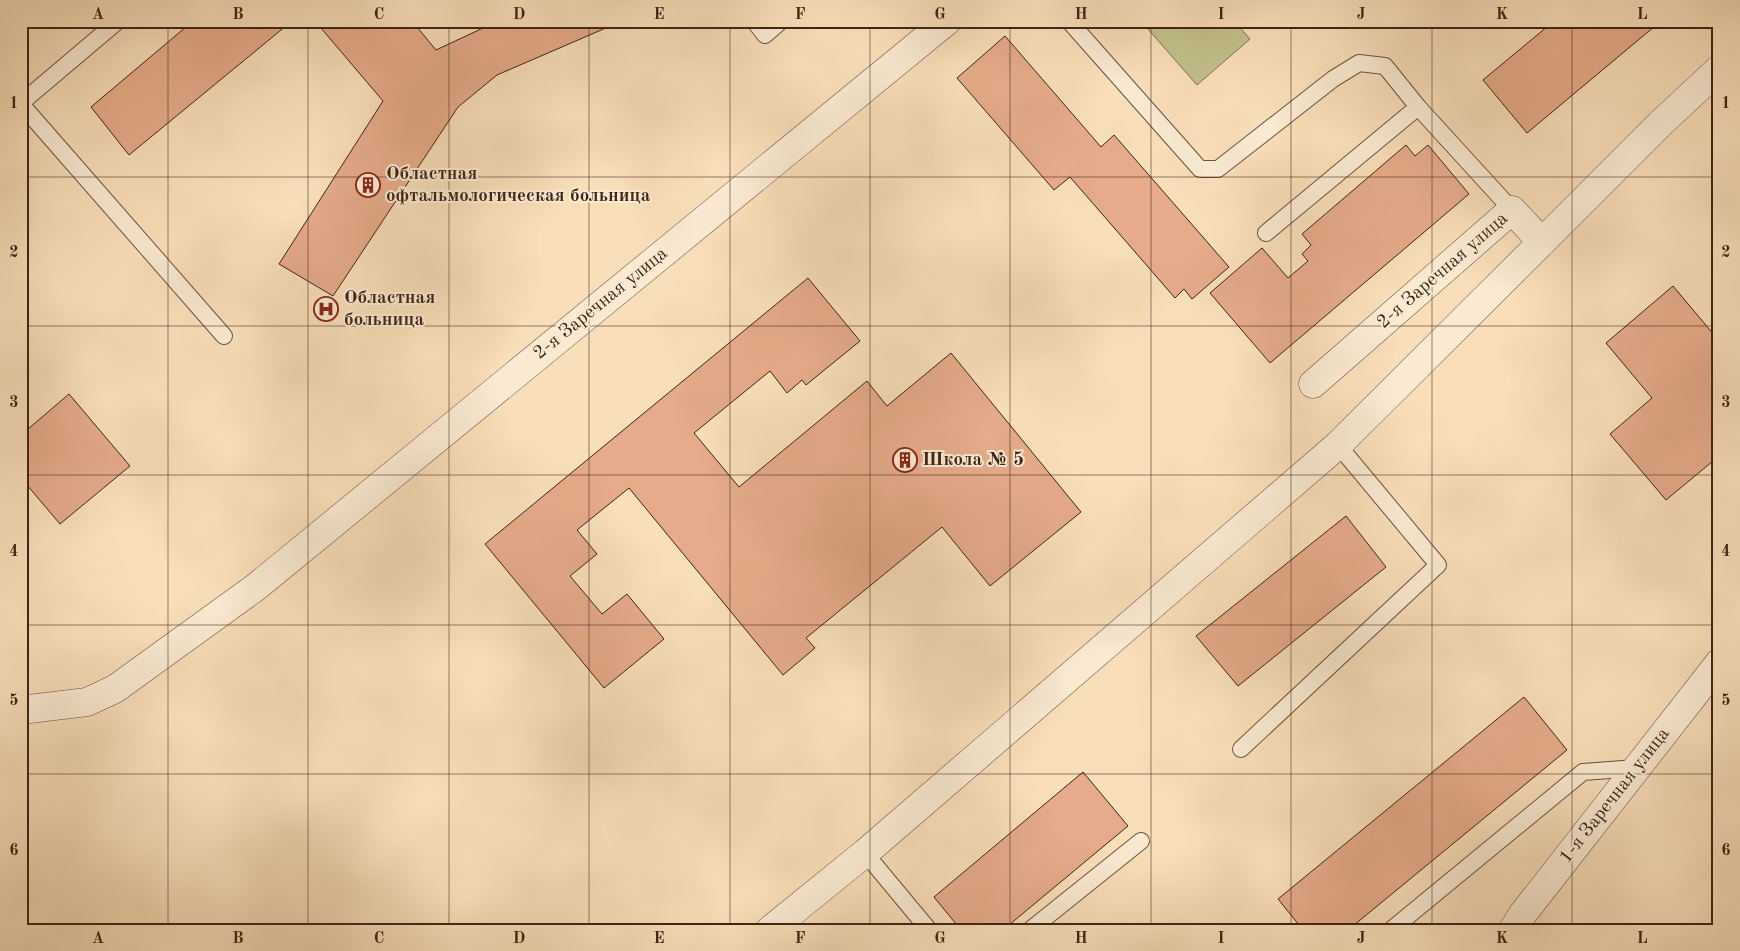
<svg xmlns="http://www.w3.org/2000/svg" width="1740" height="951" font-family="'Old Standard TT',serif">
<rect width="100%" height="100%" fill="#f8deb9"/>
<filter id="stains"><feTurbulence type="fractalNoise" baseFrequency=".004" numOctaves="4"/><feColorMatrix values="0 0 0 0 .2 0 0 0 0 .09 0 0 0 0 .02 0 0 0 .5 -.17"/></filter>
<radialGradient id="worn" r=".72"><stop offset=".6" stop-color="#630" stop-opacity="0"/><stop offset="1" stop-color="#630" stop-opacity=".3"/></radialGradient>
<path fill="#c2c08c" stroke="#807251" d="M 1141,21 L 1234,21 L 1250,39 L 1197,85 Z"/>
<g fill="#e5ab8a" stroke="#3f2416">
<path d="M 193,21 L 292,21 L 129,155 L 91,107 Z"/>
<path d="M 315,21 L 412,21 L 436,50 L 498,21 L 622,21 L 497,75 L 458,107 L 333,296 L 279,264 L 383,101 Z"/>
<path d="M 1554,21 L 1661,21 L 1527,133 L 1483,80 Z"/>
<path d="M 1005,36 L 1101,147 L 1114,135 L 1229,267 L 1192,299 L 1184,289 L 1175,298 L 1070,177 L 1054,190 L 957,78 Z"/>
<path d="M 1406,145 L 1415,156 L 1428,145 L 1469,194 L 1270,363 L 1210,293 L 1262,248 L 1288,278 L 1308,261 L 1302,254 L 1311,245 L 1302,234 Z"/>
<path d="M 808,278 L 860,341 L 806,385 L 802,380 L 787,393 L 770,371 L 694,433 L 739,487 L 867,381 L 887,406 L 951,353 L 1081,512 L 990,586 L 942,527 L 806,638 L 815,648 L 783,675 L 629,488 L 577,530 L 597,554 L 570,576 L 602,614 L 627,594 L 664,639 L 604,688 L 485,544 Z"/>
<path d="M 1673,286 L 1715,336 L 1719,333 L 1719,456 L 1666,500 L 1610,434 L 1652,398 L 1606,343 Z"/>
<path d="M 69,394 L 130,466 L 60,524 L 21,478 L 21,435 Z"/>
<path d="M 1346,516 L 1386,567 L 1238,686 L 1196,636 Z"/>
<path d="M 1524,697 L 1567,750 L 1348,930 L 1303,930 L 1278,899 Z"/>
<path d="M 1083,772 L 1128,826 L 1003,930 L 961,930 L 934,897 Z"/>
</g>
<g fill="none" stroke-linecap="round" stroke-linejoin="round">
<defs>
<g id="lane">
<path d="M 754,21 L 765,35 L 781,21"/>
<path d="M 1069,21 L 1200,169 L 1218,169 L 1333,79 L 1359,63 L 1385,66 L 1418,107 L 1512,210"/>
<path d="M 21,103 L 118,21"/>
<path d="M 21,104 L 224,336"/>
<path d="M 1266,233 L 1418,107"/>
<path d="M 1241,749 L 1438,565 L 1338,445"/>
<path d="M 865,853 L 929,930"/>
<path d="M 1030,930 L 1141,841"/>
<path d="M 1391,930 L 1583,772 L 1636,768"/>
</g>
<g id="street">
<path d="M 1313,384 L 1512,210 L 1542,242 L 1661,123 L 1719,69"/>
<path d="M 21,710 L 87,702 L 115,689 L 256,587 L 947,21"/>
<path d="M 770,930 L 865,853 L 1338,445 L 1542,242"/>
<path d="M 1513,930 L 1522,915 L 1719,663"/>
</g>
</defs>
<use href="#lane" stroke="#6d523f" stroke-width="18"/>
<use href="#street" stroke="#6d523f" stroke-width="29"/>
<use href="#lane" stroke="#faead2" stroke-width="16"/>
<use href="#street" stroke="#faead2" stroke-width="28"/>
</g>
<path fill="none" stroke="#3f2416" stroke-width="1" stroke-opacity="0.55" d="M 168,21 L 168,930M 308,21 L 308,930M 449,21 L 449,930M 589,21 L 589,930M 730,21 L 730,930M 870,21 L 870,930M 1010,21 L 1010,930M 1151,21 L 1151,930M 1291,21 L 1291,930M 1432,21 L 1432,930M 1572,21 L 1572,930M 21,177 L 1719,177M 21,326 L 1719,326M 21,475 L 1719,475M 21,625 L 1719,625M 21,774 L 1719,774"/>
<defs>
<symbol id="building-ring" viewBox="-11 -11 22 22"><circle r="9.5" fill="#faead2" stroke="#8f2418" stroke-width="1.5"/><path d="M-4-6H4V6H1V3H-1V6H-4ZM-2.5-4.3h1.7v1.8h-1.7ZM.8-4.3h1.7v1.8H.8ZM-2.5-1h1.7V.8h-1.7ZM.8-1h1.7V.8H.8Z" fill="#8f2418"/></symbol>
<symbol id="hospital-ring" viewBox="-11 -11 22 22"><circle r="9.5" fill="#faead2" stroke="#8f2418" stroke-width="1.5"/><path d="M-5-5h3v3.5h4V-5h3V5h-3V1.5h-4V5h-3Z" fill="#8f2418"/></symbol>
</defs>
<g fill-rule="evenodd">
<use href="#building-ring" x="354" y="171" width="28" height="28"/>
<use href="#hospital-ring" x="312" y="295" width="28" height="28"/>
<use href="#building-ring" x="891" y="446" width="28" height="28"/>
</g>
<g text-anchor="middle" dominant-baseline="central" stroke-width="4" stroke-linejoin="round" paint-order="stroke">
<g font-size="19" font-weight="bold" fill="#3f2416" stroke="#faead2" text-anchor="start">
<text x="386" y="174">Областная<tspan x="386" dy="22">офтальмологическая больница</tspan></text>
<text x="344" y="298">Областная<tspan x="344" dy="22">больница</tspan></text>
<text x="922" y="460">Школа № 5</text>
</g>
<g font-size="19" fill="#3f2416" stroke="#faead2">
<text transform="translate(1443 271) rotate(-41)">2-я Заречная улица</text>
<text transform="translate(601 304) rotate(-39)">2-я Заречная улица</text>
<text transform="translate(1615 796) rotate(-52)">1-я Заречная улица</text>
</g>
</g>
<rect width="1740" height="951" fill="none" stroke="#f8deb9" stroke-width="55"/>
<rect x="28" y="28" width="1684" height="896" fill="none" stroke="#3f2416" stroke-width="2"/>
<g font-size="16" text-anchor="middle" font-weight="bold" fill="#3f2416">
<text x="98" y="19">A</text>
<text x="238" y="19">B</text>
<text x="379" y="19">C</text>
<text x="519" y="19">D</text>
<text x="659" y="19">E</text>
<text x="800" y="19">F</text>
<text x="940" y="19">G</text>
<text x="1081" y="19">H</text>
<text x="1221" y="19">I</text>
<text x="1361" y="19">J</text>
<text x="1502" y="19">K</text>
<text x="1642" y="19">L</text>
<text x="14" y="108">1</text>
<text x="1726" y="108">1</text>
<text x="14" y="257">2</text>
<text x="1726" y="257">2</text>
<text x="14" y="407">3</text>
<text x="1726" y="407">3</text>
<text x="14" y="556">4</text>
<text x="1726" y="556">4</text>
<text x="14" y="705">5</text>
<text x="1726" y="705">5</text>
<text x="14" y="855">6</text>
<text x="1726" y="855">6</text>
<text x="98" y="943">A</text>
<text x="238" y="943">B</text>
<text x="379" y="943">C</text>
<text x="519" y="943">D</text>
<text x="659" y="943">E</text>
<text x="800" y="943">F</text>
<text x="940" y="943">G</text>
<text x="1081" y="943">H</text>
<text x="1221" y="943">I</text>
<text x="1361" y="943">J</text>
<text x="1502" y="943">K</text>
<text x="1642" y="943">L</text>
</g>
<rect width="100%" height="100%" filter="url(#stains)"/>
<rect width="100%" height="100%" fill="url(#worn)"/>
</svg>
